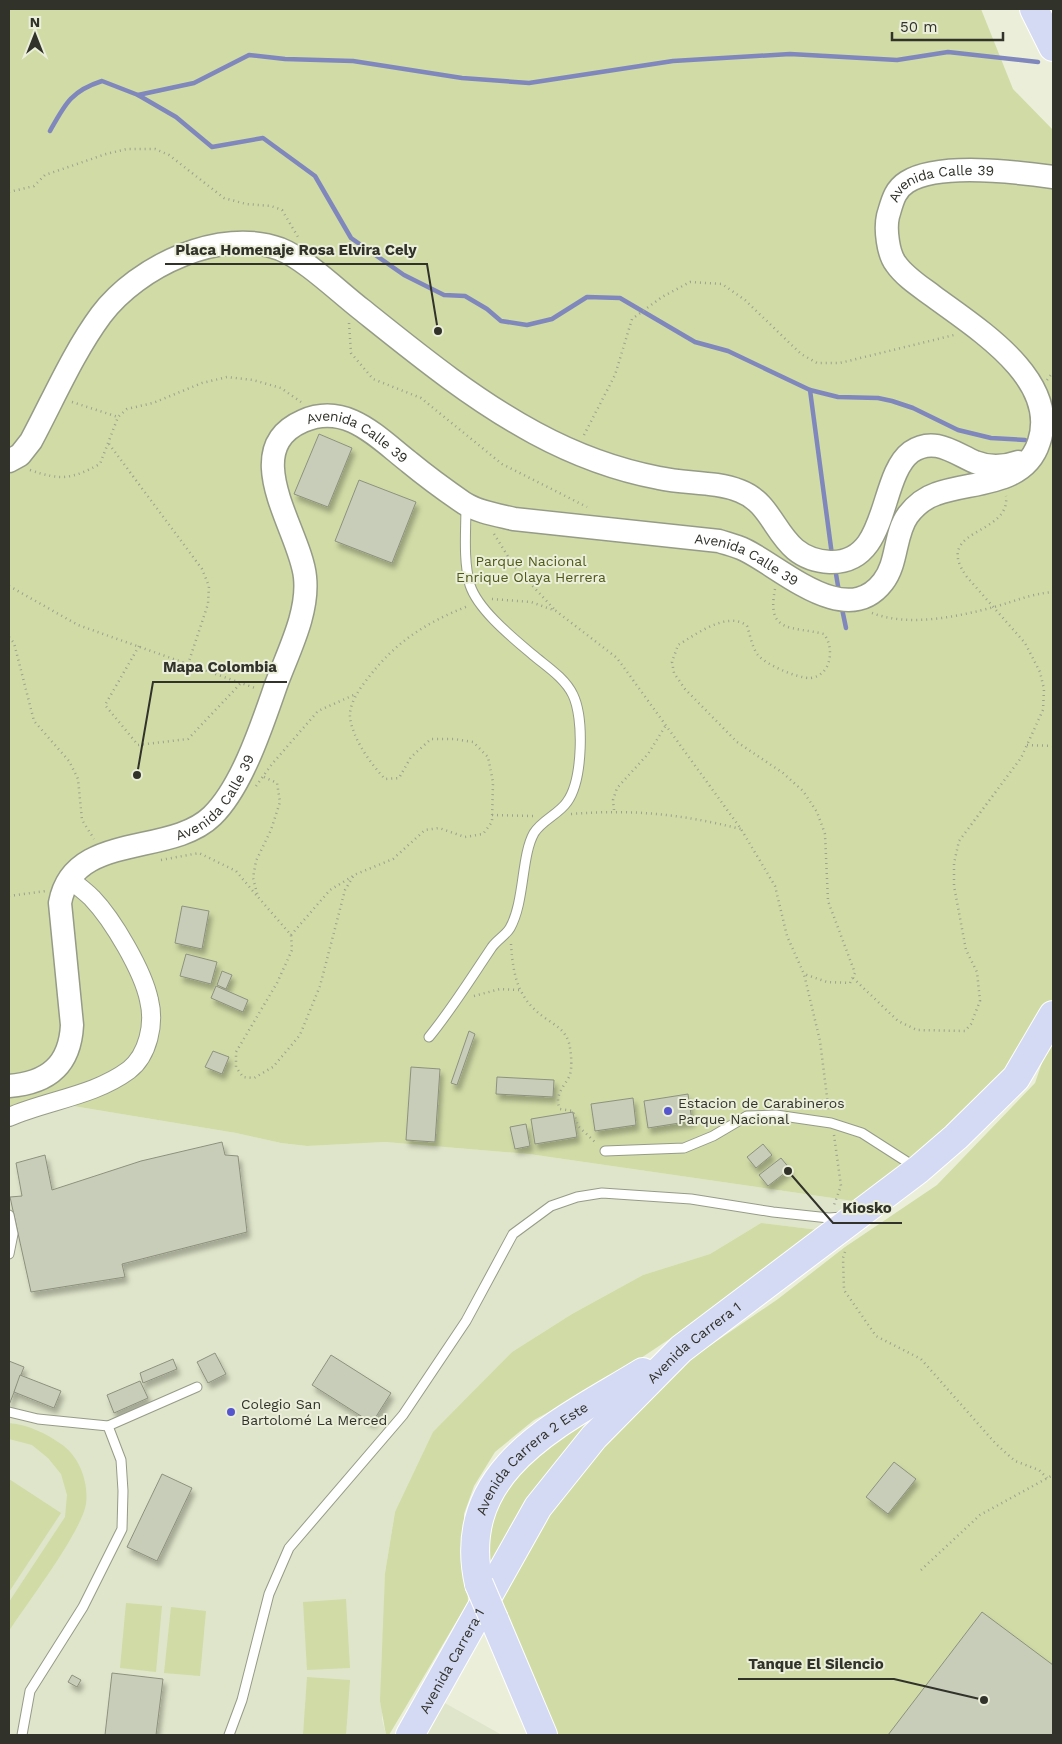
<svg xmlns="http://www.w3.org/2000/svg" width="1062" height="1744" font-family="'Work Sans',sans-serif">
<defs>
<filter id="shadow"><feDropShadow dx="3" dy="5.5" stdDeviation="2.5" flood-color="#0004"/></filter>
</defs>
<rect width="100%" height="100%" fill="#ebefda"/>
<g fill="#dfe5ca">
<path d="M 55,1103 L 236,1133 L 281,1143 L 307,1146 L 385,1142 L 529,1154 L 860,1202 L 819,1230 L 761,1223 L 710,1254 L 643,1275 L 572,1314 L 512,1352 L 474,1391 L 395,1512 L 385,1573 L 382,1719 L 386,1735 L 9,1735 L 9,1125 Z"/>
<path d="M 443,1702 L 502,1735 L 426,1735 Z"/>
</g>
<g fill="#d0dba6">
<path d="M 9,9 L 981,9 L 1013,89 L 1053,130 L 1053,1009 L 1019,1068 L 860,1202 L 529,1154 L 385,1142 L 307,1146 L 281,1143 L 236,1133 L 55,1103 L 9,1125 Z"/>
<path d="M 1053,1031 L 1053,1735 L 553,1735 L 498,1600 L 582,1460 L 689,1360 L 778,1299 L 845,1247 L 937,1185 L 1035,1083 Z"/>
<path d="M 761,1223 L 819,1230 L 671,1338 L 611,1378 L 534,1420 L 495,1452 L 474,1486 L 464,1514 L 468,1602 L 389,1735 L 386,1735 L 380,1701 L 385,1573 L 395,1512 L 433,1432 L 512,1352 L 572,1314 L 643,1275 L 710,1254 Z"/>
<path d="M 617,1400 L 546,1478 L 488,1566 L 488,1539 L 492,1509 L 533,1455 Z"/>
<path d="M 9,1423 C 29,1425 45,1433 61,1444 C 79,1456 89,1482 86,1504 C 81,1533 27,1603 9,1631 L 9,1602 L 65,1517 L 67,1495 L 61,1474 L 48,1458 L 32,1445 L 9,1439 Z"/>
<path d="M 9,1479 L 61,1513 L 9,1592 Z"/>
<path d="M 346,1599 L 350,1668 L 307,1670 L 303,1602 Z"/>
<path d="M 126,1603 L 162,1606 L 156,1672 L 120,1668 Z"/>
<path d="M 171,1607 L 206,1611 L 200,1676 L 164,1673 Z"/>
<path d="M 307,1677 L 350,1680 L 346,1735 L 303,1735 Z"/>
</g>
<g fill="none" stroke-linecap="round" stroke-linejoin="round">
<g stroke="#7f87bd" stroke-width="4.5">
<path d="M 138,95 L 194,83 L 249,55 L 285,59 L 353,61 L 462,78 L 529,83 L 673,61 L 790,54 L 897,60 L 948,52 L 1038,62"/>
<path d="M 50,131 C 65,104 71,91 102,81 L 138,95 L 176,117 L 212,147 L 263,138 L 315,176 L 351,238 L 404,275 L 444,295 L 465,296 L 487,309 L 501,321 L 527,325 L 552,319 L 587,297 L 620,298 L 695,342 L 728,351 L 810,390 L 838,397 L 878,398 L 892,401 L 913,408 L 958,430 L 991,438 L 1025,440"/>
<path d="M 810,390 L 832,555"/>
<path d="M 835,568 L 839,592"/>
<path d="M 841,604 L 846,628"/>
</g>
</g>
<g fill="#c8cdb9" stroke="#8d917e" filter="url(#shadow)">
<path d="M 319,434 L 352,448 L 328,507 L 294,494 Z"/>
<path d="M 359,480 L 416,502 L 392,563 L 335,541 Z"/>
<path d="M 182,906 L 209,911 L 202,949 L 175,943 Z"/>
<path d="M 186,954 L 217,962 L 211,984 L 180,976 Z"/>
<path d="M 222,971 L 232,975 L 226,989 L 217,985 Z"/>
<path d="M 216,986 L 248,1000 L 243,1012 L 211,998 Z"/>
<path d="M 469,1031 L 475,1034 L 457,1085 L 451,1083 Z"/>
<path d="M 213,1051 L 229,1057 L 222,1074 L 205,1067 Z"/>
<path d="M 411,1067 L 440,1069 L 435,1142 L 406,1140 Z"/>
<path d="M 497,1077 L 554,1080 L 553,1097 L 496,1094 Z"/>
<path d="M 688,1094 L 692,1121 L 648,1128 L 644,1101 Z"/>
<path d="M 633,1098 L 636,1125 L 595,1131 L 591,1104 Z"/>
<path d="M 573,1112 L 577,1137 L 535,1144 L 531,1119 Z"/>
<path d="M 526,1124 L 530,1146 L 515,1149 L 510,1127 Z"/>
<path d="M 222,1142 L 225,1155 L 238,1156 L 247,1232 L 122,1264 L 125,1277 L 31,1292 L 10,1197 L 22,1196 L 16,1163 L 45,1155 L 52,1190 L 141,1161 Z"/>
<path d="M 763,1144 L 772,1155 L 756,1168 L 747,1157 Z"/>
<path d="M 781,1158 L 790,1169 L 768,1186 L 759,1175 Z"/>
<path d="M 215,1353 L 226,1374 L 208,1383 L 197,1362 Z"/>
<path d="M 331,1355 L 391,1393 L 372,1423 L 312,1385 Z"/>
<path d="M 173,1359 L 177,1369 L 143,1383 L 140,1373 Z"/>
<path d="M 9,1361 L 24,1367 L 9,1405 Z"/>
<path d="M 20,1375 L 61,1391 L 54,1408 L 14,1392 Z"/>
<path d="M 140,1381 L 148,1398 L 114,1413 L 107,1395 Z"/>
<path d="M 894,1462 L 916,1479 L 888,1514 L 866,1497 Z"/>
<path d="M 162,1474 L 192,1488 L 157,1561 L 127,1547 Z"/>
<path d="M 982,1612 L 1053,1665 L 1053,1735 L 888,1735 Z"/>
<path d="M 112,1673 L 163,1679 L 156,1735 L 105,1735 Z"/>
<path d="M 72,1675 L 81,1680 L 77,1687 L 68,1682 Z"/>
</g>
<g fill="none" stroke-linecap="round" stroke-linejoin="round">
<defs>
<g id="service">
<path d="M 429,1037 C 452,1009 471,978 492,947 C 497,940 506,935 510,928 C 525,901 521,856 534,833 C 542,820 559,814 567,802 C 583,780 584,718 573,695 C 565,678 546,666 533,655 C 513,638 478,610 470,585 C 463,560 466,531 466,505"/>
<path d="M 605,1151 L 684,1148 L 713,1136 L 747,1116 L 776,1115 L 831,1123 L 862,1133 L 915,1167"/>
<path d="M 9,1215 L 13,1234 L 9,1254"/>
<path d="M 9,1412 L 38,1419 L 108,1426 L 121,1460 L 123,1491 L 122,1529 L 83,1607 L 30,1691 L 22,1735"/>
<path d="M 108,1426 L 197,1387"/>
<path d="M 229,1735 L 242,1700 L 269,1594 L 289,1548 L 403,1415 L 466,1321 L 513,1234 L 551,1206 L 577,1197 L 602,1193 L 691,1199 L 773,1212 L 829,1218 L 842,1217"/>
</g>
<path id="minor" d="M 9,1117 C 48,1100 94,1096 129,1070 C 148,1055 155,1024 149,1000 C 143,971 113,920 92,898 C 85,891 77,885 69,879"/>
<g id="tertiary">
<path d="M 9,461 L 20,455 L 31,441 C 53,400 73,353 101,315 C 138,266 220,227 280,249 C 305,259 338,291 361,309 C 416,353 472,399 535,433 C 572,453 617,470 659,478 C 686,484 714,481 740,491 C 780,506 775,559 830,562 C 890,564 878,477 911,452 C 934,436 954,453 975,462 C 990,468 1004,467 1018,462"/>
<path id="s1" d="M 9,1086 C 48,1083 70,1065 72,1025 L 60,903 C 73,831 170,857 212,816 C 242,787 262,725 276,685 C 288,652 309,613 305,577 C 301,532 236,450 303,421 C 346,402 377,437 409,462 C 426,476 445,490 464,503 C 478,512 497,515 514,519 L 719,541 C 728,544 737,546 745,550 C 782,568 846,630 883,582 C 898,563 894,534 908,515 C 915,506 924,498 936,494 C 971,481 1025,487 1039,442 C 1060,379 976,328 933,296 C 921,287 905,277 896,264 C 888,254 885,229 888,216 C 892,203 894,190 907,182 C 939,162 1017,172 1053,177"/>
</g>
<g id="primary">
<path d="M 1034,9 L 1053,47"/>
<path id="s2" d="M 479,1584 C 453,1468 562,1422 643,1372"/>
<path d="M 494,1619 L 543,1735"/>
<path id="s3" d="M 410,1735 L 538,1507 L 594,1437 L 681,1349 L 919,1169 L 956,1137 L 1016,1078 L 1053,1015"/>
</g>
</defs>
<use href="#service" stroke="#969b87" stroke-width="11"/>
<use href="#minor" stroke="#969b87" stroke-width="20"/>
<use href="#tertiary" stroke="#969b87" stroke-width="25"/>
<use href="#primary" stroke="#fff" stroke-width="30"/>
<g stroke="#9da090" stroke-width="2.5" stroke-dasharray="1 4" stroke-linecap="butt">
<path d="M 9,192 L 34,186 L 45,175 L 106,154 L 127,149 L 155,149 L 169,155 L 224,198 L 246,204 L 271,206 L 282,210 L 298,237"/>
<path d="M 349,323 L 351,353 L 373,379 L 421,398 L 502,464 L 587,507"/>
<path d="M 1047,380 L 1053,372"/>
<path d="M 72,402 L 118,417"/>
<path d="M 584,435 L 615,375 L 632,319 L 662,297 L 690,282 L 722,284 L 745,300 L 801,354 L 817,363 L 840,363 L 954,335"/>
<path d="M 109,444 L 202,569 L 209,586 L 208,604 L 188,664"/>
<path d="M 30,470 C 61,481 72,479 100,464 L 118,417 L 127,409 L 153,403 L 202,383 L 227,377 L 253,380 L 281,388 L 301,402"/>
<path d="M 494,534 L 514,566 L 554,609"/>
<path d="M 9,586 L 78,625 L 255,688"/>
<path d="M 775,589 C 766,634 792,626 824,634 C 835,649 831,675 811,678 C 799,679 766,665 758,655 C 752,648 750,634 747,626 C 728,610 695,635 678,645 L 672,662 L 674,673 L 685,689 L 737,742 L 783,773 L 803,791 L 817,812 L 825,834 L 828,901 L 855,973 L 850,983 L 827,982 L 804,974"/>
<path d="M 492,599 L 531,602 L 556,611 L 617,658 L 741,829 L 775,886 L 787,936 L 804,974 L 820,1041 L 829,1113"/>
<path d="M 872,613 C 908,627 957,617 994,607 C 1016,601 1030,594 1053,592"/>
<path d="M 9,637 L 14,643 L 34,721 L 69,761 L 78,779 L 82,820 L 94,839"/>
<path d="M 139,646 L 105,705 L 138,745 L 188,739 L 241,683"/>
<path d="M 1027,745 L 1053,746"/>
<path d="M 264,777 L 277,783 L 280,802 L 271,830 L 256,861 L 253,878 L 258,897 L 291,935 L 292,950 L 277,983 L 236,1052 L 236,1067 L 243,1077 L 254,1078 L 273,1067 L 300,1035 L 320,986 L 345,890 L 354,875 L 393,859 L 425,830 L 439,828 L 465,837 L 483,834 L 492,822 L 493,782 L 488,757 L 473,742 L 454,739 L 431,739 L 411,757 L 399,778 L 385,779 C 371,764 352,738 350,717 C 349,705 358,691 365,682 C 394,643 423,624 468,606"/>
<path d="M 256,786 L 272,764 L 318,711 L 356,694"/>
<path d="M 614,810 L 613,800 L 617,788 L 648,754 L 666,725"/>
<path d="M 571,814 C 634,809 680,814 741,829"/>
<path d="M 492,815 L 533,816"/>
<path d="M 161,860 L 199,853 L 236,871 L 257,896"/>
<path d="M 9,896 L 46,891"/>
<path d="M 291,935 L 330,890 L 353,876"/>
<path d="M 511,944 C 513,976 518,999 545,1018 C 555,1025 565,1030 569,1043 C 571,1051 573,1069 569,1077 C 563,1088 554,1096 560,1109 L 573,1111 L 578,1126 L 596,1143"/>
<path d="M 853,978 L 898,1021 L 917,1030 L 965,1031 L 971,1024 L 980,1001 L 977,972 L 966,950 L 954,886 L 954,863 L 959,841 L 1021,758 L 1043,710 L 1044,689 L 1040,672 L 1025,643 L 967,577 C 931,528 1011,536 1006,496"/>
<path d="M 474,996 L 500,989 L 519,990"/>
<path d="M 834,1135 L 841,1186 L 834,1205"/>
<path d="M 845,1252 L 843,1258 L 844,1290 L 876,1336 L 921,1359 L 996,1444 L 1015,1461 L 1039,1470 L 1047,1478"/>
<path d="M 921,1570 L 980,1515 L 1053,1475"/>
</g>
<use href="#service" stroke="#fff" stroke-width="9"/>
<use href="#minor" stroke="#fff" stroke-width="18"/>
<use href="#tertiary" stroke="#fff" stroke-width="22"/>
<use href="#primary" stroke="#d5daf4" stroke-width="28"/>
<defs>
<path id="primary-bridge" d="M 479,1584 L 494,1619"/>
</defs>
<use href="#primary-bridge" stroke="#fff" stroke-width="30" stroke-linecap="butt"/>
<use href="#primary-bridge" stroke="#d5daf4" stroke-width="28"/>
</g>
<g fill="#5556ce" stroke="#ebefda" stroke-width="2">
<circle cx="668" cy="1111" r="5"/>
<circle cx="231" cy="1412" r="5"/>
</g>
<g text-anchor="middle" dominant-baseline="central" stroke-width="4" stroke-linejoin="round" paint-order="stroke">
<g font-size="14" fill="#31322a" stroke="#ebefda">
<text stroke="none"><textPath href="#s1" startOffset="2065">Avenida Calle 39</textPath></text>
<text stroke="none"><textPath href="#s1" startOffset="900">Avenida Calle 39</textPath></text>
<text stroke="none"><textPath href="#s1" startOffset="1320">Avenida Calle 39</textPath></text>
<text stroke="none"><textPath href="#s1" startOffset="421">Avenida Calle 39</textPath></text>
<text stroke="none"><textPath href="#s3" startOffset="489">Avenida Carrera 1</textPath></text>
<text stroke="none"><textPath href="#s2" startOffset="148">Avenida Carrera 2 Este</textPath></text>
<text stroke="none"><textPath href="#s3" startOffset="85">Avenida Carrera 1</textPath></text>
</g>
<g font-size="14" fill="#505918" stroke="#ebefda">
<text x="531" y="561">Parque Nacional<tspan x="531" dy="16">Enrique Olaya Herrera</tspan></text>
</g>
<g font-size="14" fill="#31322a" stroke="#ebefda" text-anchor="start">
<text x="678" y="1103">Estacion de Carabineros<tspan x="678" dy="16">Parque Nacional</tspan></text>
<text x="241" y="1404">Colegio San<tspan x="241" dy="16">Bartolomé La Merced</tspan></text>
</g>
</g>
<path fill="none" stroke="#31322a" stroke-width="2" d="M438 331L427 264H165M137 775L153 682H287M788 1171L833 1223H902M984 1700L894 1679H738"/>
<g fill="#31322a" stroke="#ebefda" stroke-width="2">
<circle cx="438" cy="331" r="5"/>
<circle cx="137" cy="775" r="5"/>
<circle cx="788" cy="1171" r="5"/>
<circle cx="984" cy="1700" r="5"/>
</g>
<g font-size="15" text-anchor="middle" font-weight="bold" fill="#31322a" stroke="#ebefda" stroke-width="4" stroke-linejoin="round" paint-order="stroke">
<text x="296" y="255">Placa Homenaje Rosa Elvira Cely</text>
<text x="220" y="672">Mapa Colombia</text>
<text x="867" y="1213">Kiosko</text>
<text x="816" y="1669">Tanque El Silencio</text>
</g>
<rect width="1062" height="1744" fill="none" stroke="#31322a" stroke-width="20"/>
<g transform="translate(35 35)" stroke="#ebefda" stroke-width="4" paint-order="stroke">
<path d="M0-4L9 19L0 12L-9 19Z" fill="#31322a"/>
<text y="-8" font-size="14" font-weight="bold" text-anchor="middle" fill="#31322a">N</text>
</g>
<path d="M892 32v8h111v-8" fill="none" stroke="#31322a" stroke-width="2.5"/>
<text x="900" y="32" font-size="15" fill="#31322a" stroke="#ebefda" stroke-width="4" paint-order="stroke">50 m</text>
</svg>
